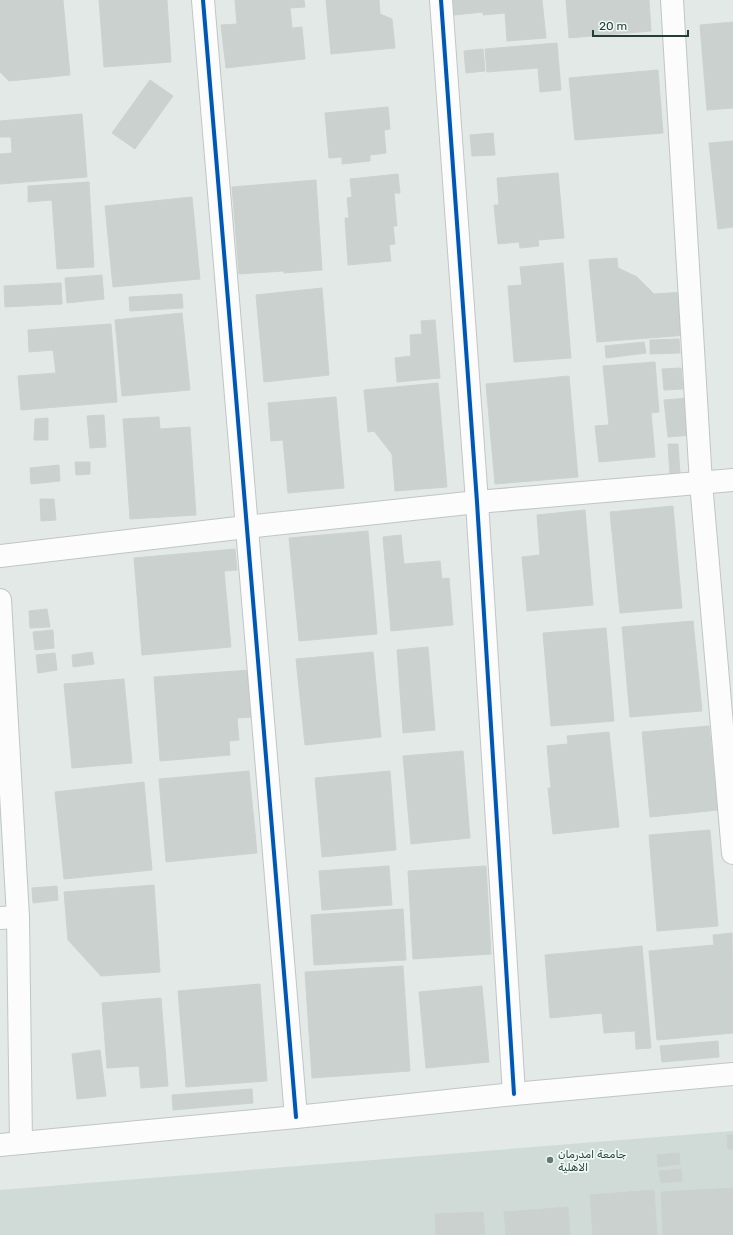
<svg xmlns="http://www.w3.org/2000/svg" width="733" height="1235" font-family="Rubik,'Noto Naskh Arabic',sans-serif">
<rect width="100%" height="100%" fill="#e3e9e7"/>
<path fill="#d0dbd7" d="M 733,1131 L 733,1235 L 0,1235 L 0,1190 Z"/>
<g fill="#cad1ce" stroke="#cbd2d0">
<path d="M 0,0 L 63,0 L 70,75 L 9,81 L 0,72 Z"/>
<path d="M 99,0 L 167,0 L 171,62 L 104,67 Z"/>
<path d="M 235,0 L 304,0 L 305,7 L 290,8 L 292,28 L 302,27 L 305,59 L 226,68 L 221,25 L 237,24 Z"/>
<path d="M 326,0 L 379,0 L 380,14 L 392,19 L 395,48 L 331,54 Z"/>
<path d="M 452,0 L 542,0 L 546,38 L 507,41 L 505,13 L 483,15 L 483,12 L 454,15 Z"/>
<path d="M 566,0 L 649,0 L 651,31 L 569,38 Z"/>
<path d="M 733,22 L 733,108 L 707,110 L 700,25 Z"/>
<path d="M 557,43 L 561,90 L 540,92 L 538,68 L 487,72 L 485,49 Z"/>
<path d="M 483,49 L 485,71 L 466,73 L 464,51 Z"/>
<path d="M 658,70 L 663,133 L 575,140 L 569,78 Z"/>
<path d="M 150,80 L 173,96 L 135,149 L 112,133 Z"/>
<path d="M 388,107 L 390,129 L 384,130 L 386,153 L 370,155 L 370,161 L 342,164 L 342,157 L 329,158 L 325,113 Z"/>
<path d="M 82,114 L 87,177 L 0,184 L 0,154 L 12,153 L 11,137 L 0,137 L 0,121 Z"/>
<path d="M 493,133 L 495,155 L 472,156 L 470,135 Z"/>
<path d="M 733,141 L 733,227 L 718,229 L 709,143 Z"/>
<path d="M 558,173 L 564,238 L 538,240 L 539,246 L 520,248 L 519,242 L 498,244 L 494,205 L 499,205 L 497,178 Z"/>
<path d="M 398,174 L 400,193 L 394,193 L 397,226 L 393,226 L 395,244 L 389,245 L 391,261 L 348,265 L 345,218 L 349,218 L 347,198 L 352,197 L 350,179 Z"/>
<path d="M 316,180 L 322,270 L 284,273 L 284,271 L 239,274 L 232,187 Z"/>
<path d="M 89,182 L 94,267 L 57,269 L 52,200 L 28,202 L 28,186 Z"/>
<path d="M 192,197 L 200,279 L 113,287 L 105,206 Z"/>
<path d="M 617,258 L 618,268 L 637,277 L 654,294 L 684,292 L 687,335 L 597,342 L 589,260 Z"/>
<path d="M 563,263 L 571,358 L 514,362 L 508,286 L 522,285 L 520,267 Z"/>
<path d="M 102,275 L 104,299 L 67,303 L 65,278 Z"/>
<path d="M 61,283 L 62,304 L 5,307 L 4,286 Z"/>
<path d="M 322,288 L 329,375 L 264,382 L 256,295 Z"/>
<path d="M 182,294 L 183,308 L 130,311 L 129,297 Z"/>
<path d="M 182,313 L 190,390 L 122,396 L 115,320 Z"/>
<path d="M 435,320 L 440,378 L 397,382 L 395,358 L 411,356 L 410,335 L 422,334 L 421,321 Z"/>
<path d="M 111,324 L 117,402 L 21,410 L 18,376 L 56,373 L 53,350 L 29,352 L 28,330 Z"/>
<path d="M 679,339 L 680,353 L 650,354 L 650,340 Z"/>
<path d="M 644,342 L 646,353 L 606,358 L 605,346 Z"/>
<path d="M 655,362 L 659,412 L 651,413 L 655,457 L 599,462 L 595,426 L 609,425 L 603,366 Z"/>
<path d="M 681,368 L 683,389 L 664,390 L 662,369 Z"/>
<path d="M 569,376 L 578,477 L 495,484 L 486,384 Z"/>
<path d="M 438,383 L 447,487 L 395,491 L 392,454 L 374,431 L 368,432 L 364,390 Z"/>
<path d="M 336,397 L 344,488 L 288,493 L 283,440 L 271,441 L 268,403 Z"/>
<path d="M 688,398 L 692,435 L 668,437 L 664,400 Z"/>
<path d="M 104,415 L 106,447 L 90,448 L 87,416 Z"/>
<path d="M 159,417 L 160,429 L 190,427 L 196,515 L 130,519 L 123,419 Z"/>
<path d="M 48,418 L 48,440 L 34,440 L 35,419 Z"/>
<path d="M 668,444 L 678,444 L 680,474 L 670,475 Z"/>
<path d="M 75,462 L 90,462 L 90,474 L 76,475 Z"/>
<path d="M 59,465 L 60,481 L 31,484 L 30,468 Z"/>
<path d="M 40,499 L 54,499 L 56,520 L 41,521 Z"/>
<path d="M 673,506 L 682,608 L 620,613 L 610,512 Z"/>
<path d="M 585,510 L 593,605 L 527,611 L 522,557 L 540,555 L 537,515 Z"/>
<path d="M 368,531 L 377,634 L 299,641 L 289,538 Z"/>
<path d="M 401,535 L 404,564 L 440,561 L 442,579 L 449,578 L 453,625 L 391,631 L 383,537 Z"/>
<path d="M 235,549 L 237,570 L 224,571 L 231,647 L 142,655 L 134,558 Z"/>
<path d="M 47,609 L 50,627 L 30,628 L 29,611 Z"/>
<path d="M 693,621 L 702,711 L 630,717 L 622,627 Z"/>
<path d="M 606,628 L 614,721 L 551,726 L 543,633 Z"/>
<path d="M 53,630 L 54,648 L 35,650 L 33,632 Z"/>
<path d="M 428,647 L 435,730 L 403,733 L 397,650 Z"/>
<path d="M 92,652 L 94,664 L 73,667 L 72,655 Z"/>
<path d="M 373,652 L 381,737 L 305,745 L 296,659 Z"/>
<path d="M 55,653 L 57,670 L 38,673 L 36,655 Z"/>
<path d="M 250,670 L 253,717 L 237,718 L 239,740 L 229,741 L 230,755 L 160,761 L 154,677 Z"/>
<path d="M 124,679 L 132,763 L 72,768 L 64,684 Z"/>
<path d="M 709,726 L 718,810 L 650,817 L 642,732 Z"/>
<path d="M 609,732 L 619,827 L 553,834 L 548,788 L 551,788 L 547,746 L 568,744 L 567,736 Z"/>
<path d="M 463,751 L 470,838 L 411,844 L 403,756 Z"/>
<path d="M 249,771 L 257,853 L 166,862 L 159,779 Z"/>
<path d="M 390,771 L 396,850 L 322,857 L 315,778 Z"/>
<path d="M 144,782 L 152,870 L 64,879 L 55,792 Z"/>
<path d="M 710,830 L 718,926 L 657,931 L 649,835 Z"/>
<path d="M 389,866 L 392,905 L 322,910 L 319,871 Z"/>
<path d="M 486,866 L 491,954 L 413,959 L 408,871 Z"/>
<path d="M 154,885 L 160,972 L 101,976 L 68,940 L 64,892 Z"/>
<path d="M 57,886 L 58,900 L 33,903 L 32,888 Z"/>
<path d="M 403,909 L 406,960 L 314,965 L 311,915 Z"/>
<path d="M 732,933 L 733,1033 L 657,1040 L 649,951 L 714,945 L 713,935 Z"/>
<path d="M 642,946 L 651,1048 L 636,1049 L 635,1031 L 604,1033 L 602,1013 L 550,1018 L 545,955 Z"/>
<path d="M 403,966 L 410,1071 L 312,1078 L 305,972 Z"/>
<path d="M 260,984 L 267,1081 L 186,1087 L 178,991 Z"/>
<path d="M 482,986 L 489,1062 L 426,1068 L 419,992 Z"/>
<path d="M 161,998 L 168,1086 L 141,1088 L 139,1066 L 107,1068 L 102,1003 Z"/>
<path d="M 718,1041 L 719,1057 L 662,1062 L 660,1046 Z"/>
<path d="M 100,1050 L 106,1096 L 77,1099 L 72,1054 Z"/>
<path d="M 252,1089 L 253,1103 L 173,1110 L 172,1095 Z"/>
<path d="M 727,1135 L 733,1135 L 733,1149 L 728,1149 Z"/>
<path d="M 679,1153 L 680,1164 L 658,1167 L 657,1155 Z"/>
<path d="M 681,1169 L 682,1181 L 661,1183 L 659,1171 Z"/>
<path d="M 733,1188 L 733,1235 L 663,1235 L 661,1192 Z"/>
<path d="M 654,1190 L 657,1235 L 593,1235 L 590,1195 Z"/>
<path d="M 568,1207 L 570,1235 L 506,1235 L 504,1212 Z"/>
<path d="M 483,1212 L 485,1235 L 436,1235 L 435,1214 Z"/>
</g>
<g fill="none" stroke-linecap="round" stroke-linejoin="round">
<defs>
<g id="minor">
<path d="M 203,0 L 296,1117"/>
<path d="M 441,0 L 477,502 L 514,1094"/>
<path d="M 672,0 L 701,483 L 733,853"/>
<path d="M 0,556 L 246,527 L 477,502 L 733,480"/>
<path d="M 0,600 L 18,917 L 21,1143"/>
<path d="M 0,918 L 18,917"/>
<path d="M 0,1145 L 296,1117 L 514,1094 L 733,1074"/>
</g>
</defs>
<use href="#minor" stroke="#c0c6c4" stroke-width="24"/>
<use href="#minor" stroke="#fbfcfb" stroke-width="22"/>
<defs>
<g id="cycleway">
<path d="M 203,0 L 296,1117"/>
<path d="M 441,0 L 477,502 L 514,1094"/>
</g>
</defs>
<use href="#cycleway" stroke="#f1f9f5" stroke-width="6"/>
<use href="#cycleway" stroke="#0057b8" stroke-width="4"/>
</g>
<circle fill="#647a75" stroke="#f1f9f5" stroke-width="1.5" cx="550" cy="1160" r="4"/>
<g text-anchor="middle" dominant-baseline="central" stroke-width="3.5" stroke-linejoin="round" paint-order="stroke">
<g font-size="11" fill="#1f3f38" stroke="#f1f9f5" text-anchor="start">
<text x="558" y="1154">جامعة امدرمان<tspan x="558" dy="13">الاهلية</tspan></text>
</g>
</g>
<path d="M593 30v6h95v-6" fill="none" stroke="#1f3f38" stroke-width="2"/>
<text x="599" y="30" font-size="12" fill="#1f3f38" stroke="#f1f9f5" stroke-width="3" paint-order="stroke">20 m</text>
</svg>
